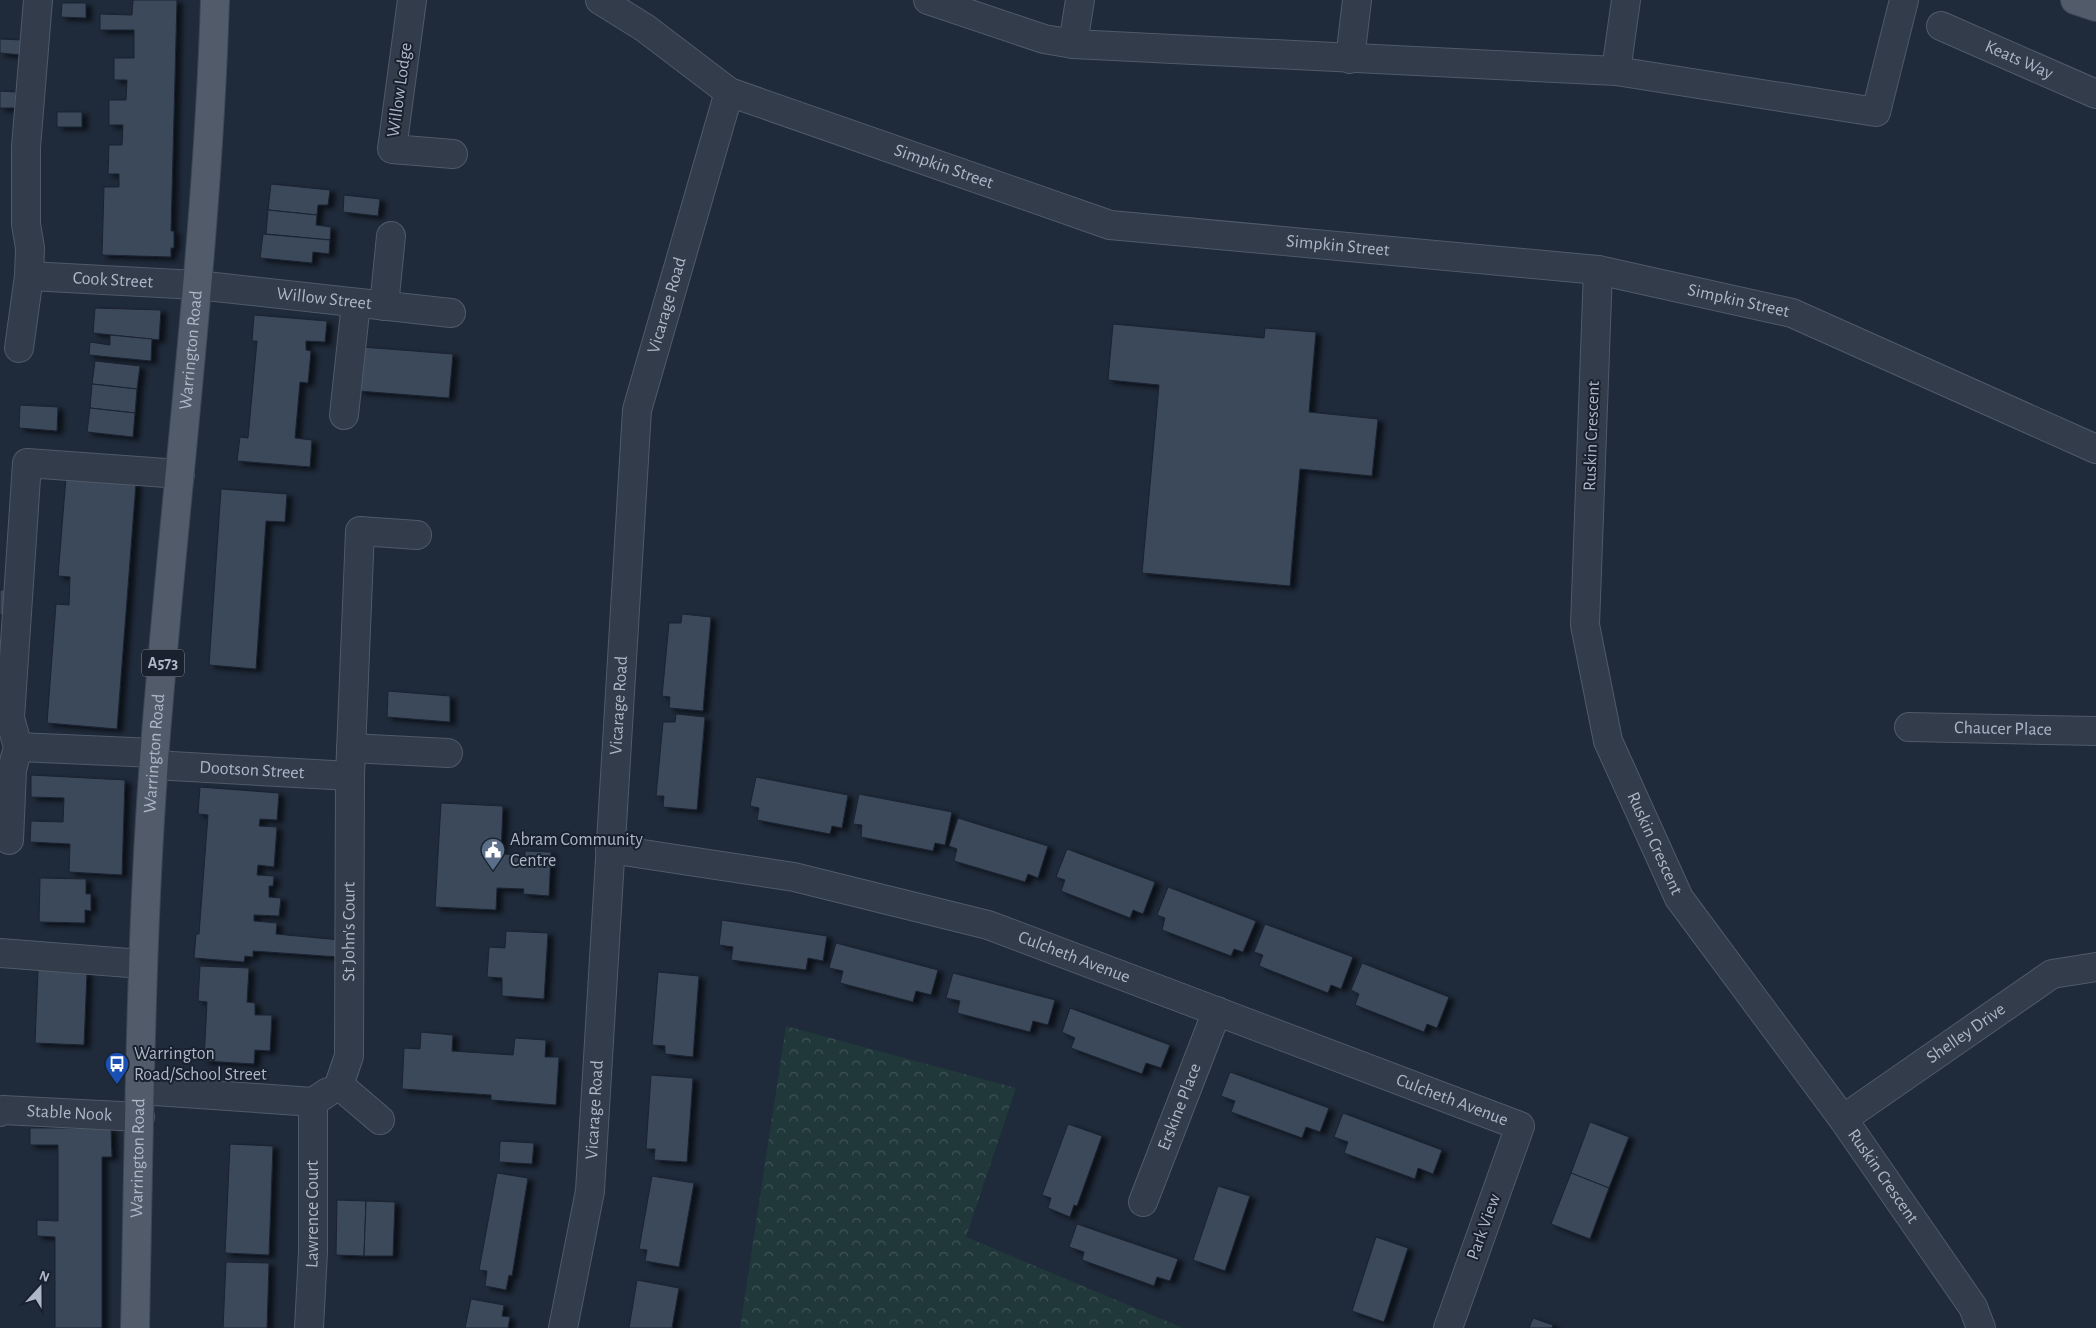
<svg xmlns="http://www.w3.org/2000/svg" width="2096" height="1328" font-family="'Alegreya Sans',sans-serif">
<defs>
<pattern id="forest-crowns" width="20" height="18" patternUnits="userSpaceOnUse" patternTransform="scale(1.25)"><rect width="20" height="18" fill="#21383b"/><path d="M2 6a3 3 0 1 1 6 0M12 15a3 3 0 1 1 6 0" fill="none" stroke="#3f5356"/></pattern>
<filter id="shadow"><feDropShadow dx="5.5" dy="3" stdDeviation="2.5" flood-color="#0009"/></filter>
</defs>
<rect width="100%" height="100%" fill="#1f2a3a"/>
<path fill="url(#forest-crowns)" d="M 786,1026 L 1016,1088 L 966,1237 L 1183,1328 L 740,1328 Z"/>
<g fill="#3b485a" stroke="#1a2331" filter="url(#shadow)">
<path d="M 133,0 L 177,0 L 171,231 L 174,231 L 174,248 L 171,248 L 171,257 L 102,255 L 104,187 L 119,187 L 119,174 L 108,174 L 109,145 L 122,145 L 123,125 L 109,125 L 109,100 L 126,100 L 127,80 L 114,80 L 114,58 L 134,58 L 134,30 L 100,30 L 100,14 L 132,15 Z"/>
<path d="M 62,3 L 86,3 L 86,18 L 61,17 Z"/>
<path d="M 0,39 L 23,40 L 22,55 L 0,53 Z"/>
<path d="M 0,91 L 16,92 L 15,108 L 0,108 Z"/>
<rect x="57" y="112" width="25" height="15"/>
<path d="M 271,184 L 330,190 L 328,205 L 318,205 L 317,215 L 268,210 Z"/>
<path d="M 344,195 L 380,199 L 378,216 L 343,212 Z"/>
<path d="M 268,210 L 317,215 L 316,225 L 331,227 L 330,240 L 266,234 Z"/>
<path d="M 263,234 L 330,240 L 329,254 L 313,252 L 312,263 L 260,258 Z"/>
<path d="M 95,308 L 161,310 L 159,340 L 93,333 Z"/>
<path d="M 254,315 L 327,321 L 325,342 L 306,341 L 306,350 L 311,351 L 308,383 L 300,382 L 295,438 L 312,440 L 310,467 L 237,461 L 240,437 L 248,438 L 257,341 L 252,341 Z"/>
<path d="M 1113,324 L 1264,338 L 1265,328 L 1316,332 L 1309,412 L 1378,419 L 1372,476 L 1300,469 L 1290,586 L 1142,573 L 1159,385 L 1108,380 Z"/>
<path d="M 110,335 L 152,339 L 151,361 L 89,355 L 90,342 L 110,345 Z"/>
<path d="M 362,347 L 453,354 L 449,398 L 358,391 Z"/>
<path d="M 95,361 L 140,366 L 137,389 L 92,384 Z"/>
<path d="M 92,384 L 137,389 L 135,413 L 90,408 Z"/>
<path d="M 20,405 L 58,407 L 57,431 L 19,428 Z"/>
<path d="M 90,408 L 135,413 L 133,437 L 87,432 Z"/>
<path d="M 66,477 L 136,483 L 117,729 L 47,723 L 56,604 L 69,605 L 70,577 L 58,576 Z"/>
<path d="M 221,489 L 287,494 L 285,522 L 266,521 L 256,669 L 209,665 Z"/>
<path d="M 0,590 L 6,590 L 5,615 L 0,615 Z"/>
<path d="M 682,614 L 711,617 L 703,711 L 669,708 L 670,697 L 662,696 L 669,623 L 681,623 Z"/>
<path d="M 388,691 L 450,696 L 450,722 L 387,717 Z"/>
<path d="M 676,714 L 705,717 L 697,810 L 663,807 L 664,796 L 656,796 L 663,722 L 675,722 Z"/>
<path d="M 31,775 L 125,780 L 122,875 L 69,872 L 70,844 L 30,842 L 31,821 L 63,822 L 64,798 L 31,797 Z"/>
<path d="M 756,777 L 848,795 L 842,828 L 832,826 L 830,834 L 757,820 L 759,808 L 750,806 Z"/>
<path d="M 200,787 L 279,793 L 277,820 L 260,819 L 259,826 L 277,827 L 274,867 L 258,865 L 257,875 L 274,876 L 273,886 L 269,886 L 269,897 L 281,898 L 279,916 L 254,915 L 254,921 L 277,923 L 276,934 L 340,940 L 339,957 L 253,951 L 253,957 L 245,956 L 244,962 L 194,958 L 196,934 L 199,934 L 208,815 L 198,814 Z"/>
<path d="M 859,794 L 952,812 L 945,845 L 935,843 L 933,851 L 861,837 L 862,825 L 853,824 Z"/>
<path d="M 441,803 L 503,806 L 501,854 L 525,855 L 525,851 L 551,852 L 549,896 L 523,894 L 524,889 L 497,888 L 496,910 L 435,907 Z"/>
<path d="M 958,818 L 1048,846 L 1038,878 L 1028,874 L 1025,882 L 954,861 L 957,849 L 949,846 Z"/>
<path d="M 1067,849 L 1155,882 L 1143,914 L 1133,910 L 1130,918 L 1061,891 L 1065,880 L 1056,877 Z"/>
<path d="M 40,878 L 86,879 L 86,894 L 91,894 L 91,911 L 85,910 L 85,923 L 39,922 Z"/>
<path d="M 1168,887 L 1256,921 L 1243,952 L 1234,949 L 1231,956 L 1162,930 L 1165,918 L 1157,915 Z"/>
<path d="M 722,920 L 827,936 L 823,961 L 808,958 L 806,970 L 731,960 L 733,947 L 719,945 Z"/>
<path d="M 1265,924 L 1353,957 L 1341,989 L 1331,985 L 1328,993 L 1259,966 L 1263,955 L 1254,952 Z"/>
<path d="M 506,931 L 548,933 L 544,999 L 502,996 L 502,978 L 487,977 L 489,947 L 505,948 Z"/>
<path d="M 836,943 L 938,970 L 931,995 L 916,991 L 913,1002 L 840,983 L 843,971 L 829,968 Z"/>
<path d="M 1362,963 L 1449,997 L 1437,1028 L 1427,1024 L 1424,1032 L 1355,1005 L 1359,994 L 1351,990 Z"/>
<path d="M 200,966 L 249,968 L 247,1002 L 255,1003 L 255,1015 L 272,1015 L 270,1051 L 255,1050 L 254,1064 L 204,1061 L 207,1002 L 198,1001 Z"/>
<path d="M 38,970 L 87,972 L 84,1045 L 35,1043 Z"/>
<path d="M 658,972 L 699,976 L 693,1057 L 665,1054 L 665,1046 L 652,1045 Z"/>
<path d="M 953,973 L 1055,1000 L 1048,1025 L 1033,1021 L 1030,1032 L 957,1013 L 960,1001 L 946,998 Z"/>
<path d="M 1070,1008 L 1170,1045 L 1161,1068 L 1146,1063 L 1142,1074 L 1071,1048 L 1075,1038 L 1062,1032 Z"/>
<path d="M 421,1032 L 453,1035 L 452,1051 L 513,1055 L 515,1038 L 546,1040 L 545,1057 L 559,1057 L 556,1105 L 491,1100 L 491,1095 L 402,1089 L 404,1048 L 420,1049 Z"/>
<path d="M 1230,1072 L 1329,1108 L 1320,1132 L 1306,1127 L 1302,1138 L 1231,1112 L 1235,1101 L 1221,1096 Z"/>
<path d="M 651,1075 L 693,1078 L 687,1162 L 654,1160 L 655,1149 L 646,1149 Z"/>
<path d="M 1343,1113 L 1442,1150 L 1433,1174 L 1418,1168 L 1415,1179 L 1344,1153 L 1348,1142 L 1334,1137 Z"/>
<path d="M 1590,1122 L 1629,1137 L 1609,1188 L 1571,1173 Z"/>
<path d="M 1068,1124 L 1102,1136 L 1077,1206 L 1074,1205 L 1070,1217 L 1048,1208 L 1051,1198 L 1042,1195 Z"/>
<path d="M 30,1128 L 111,1128 L 112,1157 L 102,1157 L 102,1328 L 55,1328 L 55,1237 L 37,1236 L 37,1220 L 58,1221 L 58,1145 L 30,1145 Z"/>
<path d="M 500,1141 L 534,1143 L 532,1164 L 499,1162 Z"/>
<path d="M 230,1144 L 273,1146 L 269,1255 L 225,1253 Z"/>
<path d="M 497,1173 L 528,1178 L 512,1276 L 509,1275 L 506,1290 L 485,1286 L 487,1271 L 479,1270 Z"/>
<path d="M 1571,1173 L 1609,1188 L 1590,1239 L 1551,1224 Z"/>
<path d="M 652,1176 L 694,1183 L 679,1267 L 645,1261 L 647,1250 L 639,1249 Z"/>
<path d="M 1218,1186 L 1250,1196 L 1225,1271 L 1193,1260 Z"/>
<path d="M 337,1200 L 366,1201 L 364,1256 L 336,1255 Z"/>
<path d="M 366,1201 L 395,1202 L 393,1256 L 364,1256 Z"/>
<path d="M 1077,1224 L 1178,1259 L 1170,1281 L 1157,1277 L 1154,1286 L 1082,1260 L 1084,1252 L 1069,1247 Z"/>
<path d="M 1376,1237 L 1408,1248 L 1384,1322 L 1352,1311 Z"/>
<path d="M 226,1262 L 269,1263 L 267,1328 L 223,1328 Z"/>
<path d="M 637,1280 L 679,1288 L 672,1328 L 629,1328 Z"/>
<path d="M 471,1299 L 504,1305 L 502,1316 L 510,1317 L 508,1328 L 465,1328 Z"/>
<path d="M 1533,1318 L 1553,1325 L 1552,1328 L 1529,1328 Z"/>
</g>
<g fill="none" stroke-linecap="round" stroke-linejoin="round">
<defs>
<g id="minor">
<path d="M 412,0 L 392,149 L 453,154"/>
<path id="s1" d="M 600,0 L 645,28 L 729,92 L 1110,225 L 1598,270 L 1792,313 L 2096,449"/>
<path d="M 928,0 L 1044,39 L 1073,44 L 1616,71 L 1876,112 L 1904,0"/>
<path id="s2" d="M 1941,26 L 2096,94"/>
<path d="M 1073,44 L 1080,0"/>
<path d="M 1350,59 L 1357,0"/>
<path d="M 1616,71 L 1626,0"/>
<path id="s3" d="M 1598,270 L 1585,625 L 1608,741 L 1679,898 L 1843,1119 L 1973,1307 L 1981,1328"/>
<path id="s4" d="M 29,276 L 197,285 L 451,313"/>
<path d="M 384,306 L 391,236"/>
<path d="M 19,348 L 29,276 L 30,248 L 26,224 L 26,147 L 38,0"/>
<path d="M 344,415 L 356,303"/>
<path id="s5" d="M 1909,727 L 2096,731"/>
<path d="M 18,747 L 155,753"/>
<path d="M 351,748 L 448,753"/>
<path id="s6" d="M 154,765 L 350,776"/>
<path d="M 9,840 L 12,770 L 18,747 L 10,718 L 27,463 L 180,474"/>
<path id="s7" d="M 610,849 L 794,877 L 988,925 L 1520,1126 L 1448,1328"/>
<path d="M 0,953 L 142,964"/>
<path id="s8" d="M 339,1085 L 349,1056 L 350,776 L 360,531 L 417,535"/>
<path d="M 339,1085 L 380,1120"/>
<path d="M 140,1090 L 313,1102 L 328,1092"/>
<path id="s9" d="M 0,1112 L 3,1110 L 140,1117"/>
<path id="s10" d="M 1843,1119 L 2052,974 L 2096,967"/>
<path id="s11" d="M 1143,1202 L 1217,1011"/>
<path id="s12" d="M 309,1328 L 313,1252 L 313,1102"/>
<path id="s13" d="M 563,1328 L 590,1191 L 637,410 L 729,92"/>
</g>
<g id="major">
<path d="M 2075,0 L 2096,7"/>
<path id="s14" d="M 135,1328 C 139,1139 140,949 154,760 C 173,507 207,254 215,0"/>
</g>
</defs>
<use href="#minor" stroke="#505a68" stroke-width="30"/>
<use href="#major" stroke="#3c4554" stroke-width="30"/>
<use href="#minor" stroke="#333c4a" stroke-width="28"/>
<use href="#major" stroke="#515b6a" stroke-width="28"/>
</g>
<defs>
<symbol id="civic-pin" viewBox="-11 -11 22 30"><path d="M0 17L-7.5 6A9.5 9.5 0 1 1 7.5 6Z" fill="#5c6f8a" stroke="#19212e"/><path d="M-.6-6.5H3V-4.5H.6V-3L4-1V1h2V6H-6V1h2V-1L-.6-3ZM-1.2 2.5V6h2.4V2.5Z" fill="#fff"/></symbol>
<symbol id="bus-pin" viewBox="-11 -11 22 30"><path d="M0 17L-7.5 6A9.5 9.5 0 1 1 7.5 6Z" fill="#1a4fb4" stroke="#19212e"/><path d="M-5-6H5V4H4V6H2V4H-2V6H-4V4H-5ZM-3.5-4V0h7V-4ZM-3.5 1.2v1.5H-2V1.2ZM2 1.2v1.5H3.5V1.2Z" fill="#fff"/></symbol>
</defs>
<g fill-rule="evenodd">
<use href="#civic-pin" x="479" y="836" width="28" height="38"/>
<use href="#bus-pin" x="103" y="1050" width="28" height="38"/>
</g>
<g text-anchor="middle" dominant-baseline="central" stroke-width="4" stroke-linejoin="round" paint-order="stroke">
<rect fill="#19212e" stroke="#818a99" stroke-width="1" x="142" y="649.5" width="42" height="27" rx="4"/>
<g font-size="16" font-weight="bold" fill="#adb7c7">
<text x="163" y="663">A573</text>
</g>
<g font-size="18" fill="#adb7c7" stroke="#19212e">
<text stroke="none"><textPath href="#s2" startOffset="85">Keats Way</textPath></text>
<text transform="translate(400 90) rotate(-82)">Willow Lodge</text>
<text stroke="none"><textPath href="#s1" startOffset="386">Simpkin Street</textPath></text>
<text stroke="none"><textPath href="#s1" startOffset="791">Simpkin Street</textPath></text>
<text stroke="none"><textPath href="#s4" startOffset="84">Cook Street</textPath></text>
<text stroke="none"><textPath href="#s4" startOffset="296">Willow Street</textPath></text>
<text stroke="none"><textPath href="#s1" startOffset="1196">Simpkin Street</textPath></text>
<text stroke="none"><textPath href="#s13" startOffset="1031">Vicarage Road</textPath></text>
<text stroke="none"><textPath href="#s14" startOffset="980">Warrington Road</textPath></text>
<text transform="translate(1592 436) rotate(-88)">Ruskin Crescent</text>
<text stroke="none"><textPath href="#s13" startOffset="626">Vicarage Road</textPath></text>
<text stroke="none"><textPath href="#s5" startOffset="94">Chaucer Place</textPath></text>
<text stroke="none"><textPath href="#s14" startOffset="575">Warrington Road</textPath></text>
<text stroke="none"><textPath href="#s6" startOffset="98">Dootson Street</textPath></text>
<text stroke="none"><textPath href="#s3" startOffset="586">Ruskin Crescent</textPath></text>
<text stroke="none"><textPath href="#s8" startOffset="155">St John's Court</textPath></text>
<text stroke="none"><textPath href="#s7" startOffset="478">Culcheth Avenue</textPath></text>
<text stroke="none"><textPath href="#s10" startOffset="150">Shelley Drive</textPath></text>
<text stroke="none"><textPath href="#s7" startOffset="882">Culcheth Avenue</textPath></text>
<text stroke="none"><textPath href="#s11" startOffset="102">Erskine Place</textPath></text>
<text stroke="none"><textPath href="#s13" startOffset="221">Vicarage Road</textPath></text>
<text stroke="none"><textPath href="#s9" startOffset="70">Stable Nook</textPath></text>
<text stroke="none"><textPath href="#s14" startOffset="170">Warrington Road</textPath></text>
<text stroke="none"><textPath href="#s3" startOffset="991">Ruskin Crescent</textPath></text>
<text stroke="none"><textPath href="#s12" startOffset="114">Lawrence Court</textPath></text>
<text transform="translate(1484 1227) rotate(-70)">Park View</text>
</g>
<g font-size="18" fill="#adb7c7" stroke="#19212e" text-anchor="start">
<text x="510" y="840">Abram Community<tspan x="510" dy="21">Centre</tspan></text>
<text x="134" y="1054">Warrington<tspan x="134" dy="21">Road/School Street</tspan></text>
</g>
</g>
<g transform="translate(40 1288) rotate(21)" stroke="#19212e" stroke-width="4" paint-order="stroke">
<path d="M0-4L9 19L0 12L-9 19Z" fill="#adb7c7"/>
<text y="-8" font-size="14" font-weight="bold" text-anchor="middle" fill="#adb7c7">N</text>
</g>
</svg>
